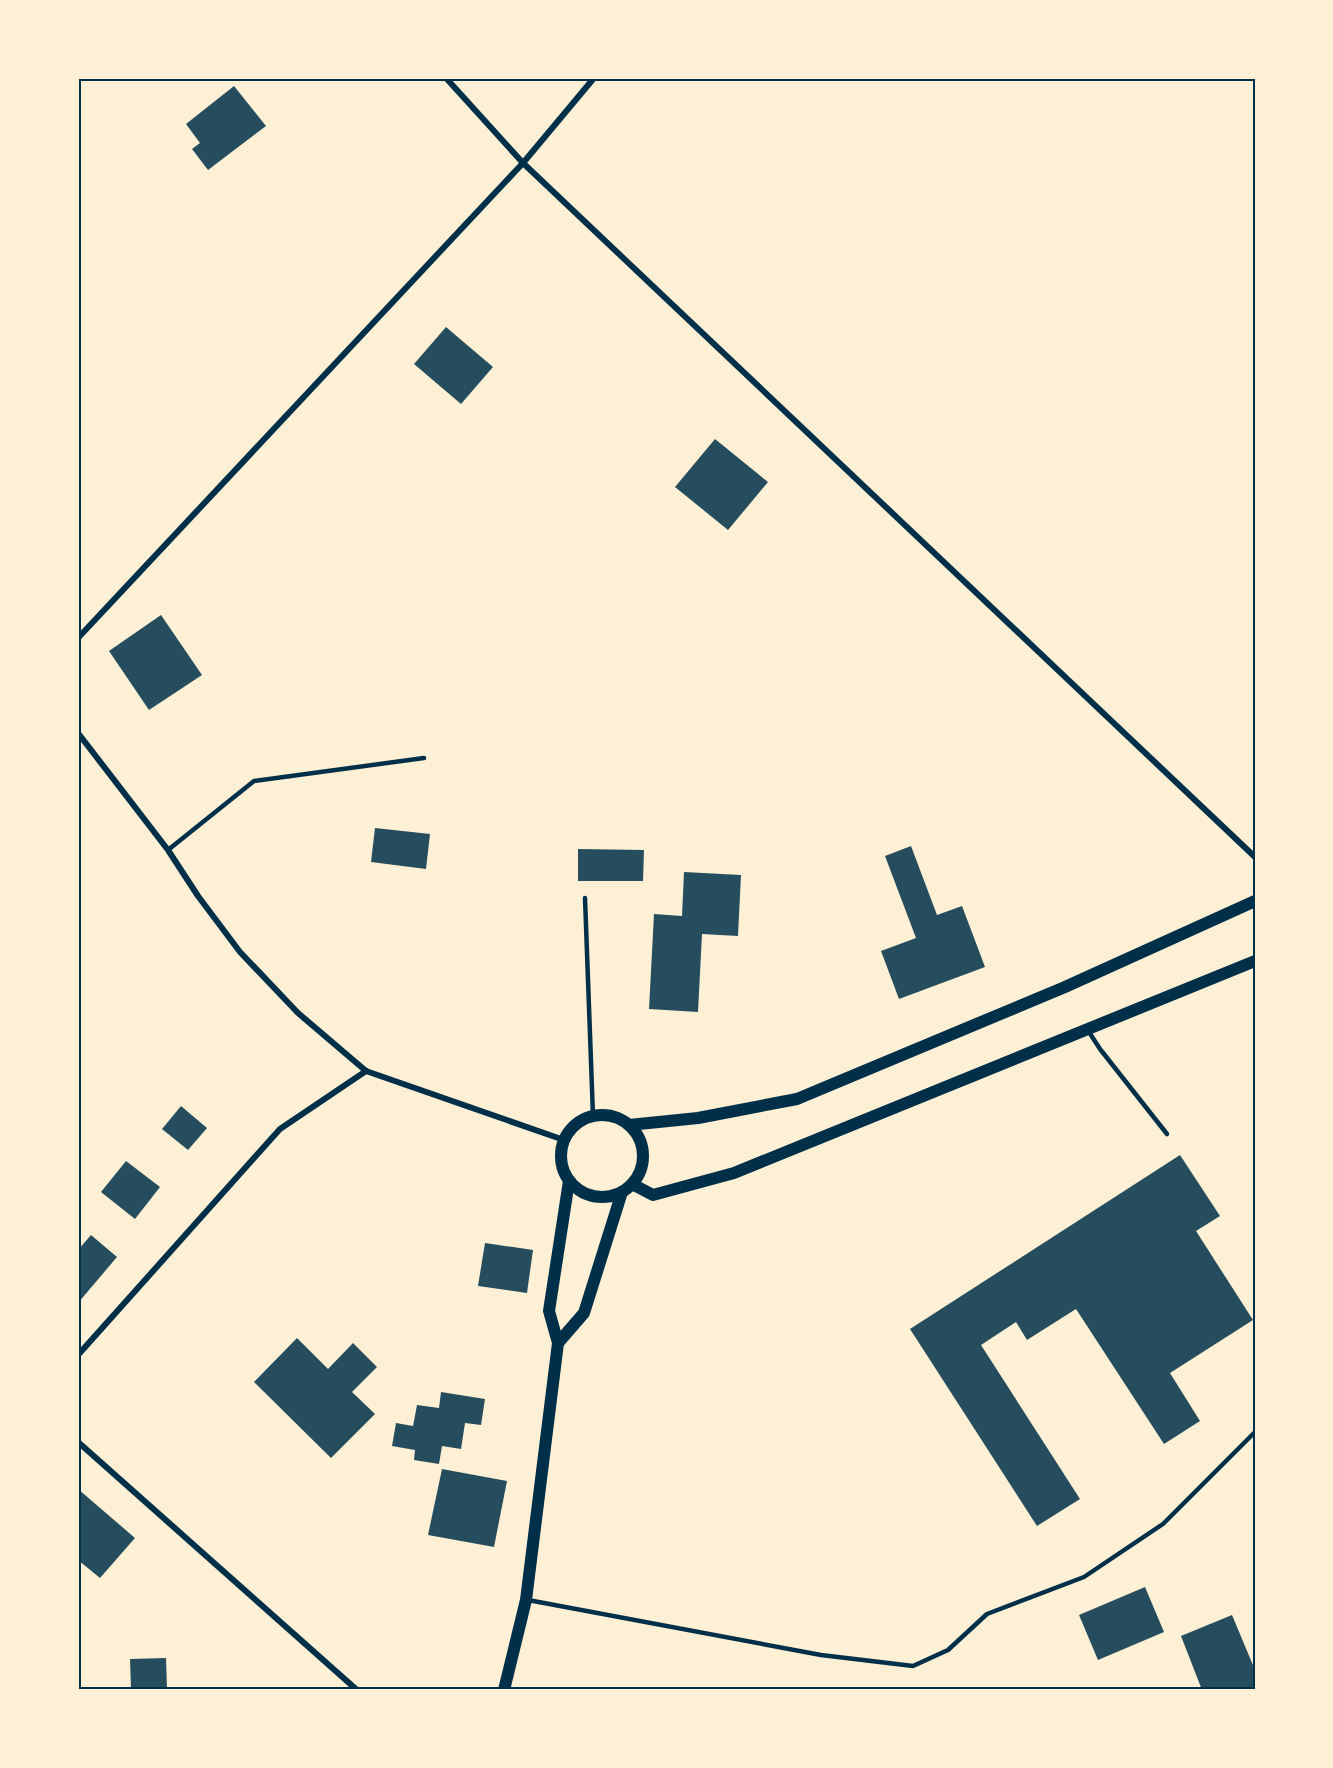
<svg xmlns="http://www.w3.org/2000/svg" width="1333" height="1768" font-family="Figtree,sans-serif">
<rect width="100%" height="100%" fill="#fdf0d5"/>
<g fill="#264d5e">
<path d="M 234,86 L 266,126 L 208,170 L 192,149 L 200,143 L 186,124 Z"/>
<path d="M 446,327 L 493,367 L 461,404 L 414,364 Z"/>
<path d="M 715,439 L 768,482 L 728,530 L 675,487 Z"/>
<path d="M 161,615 L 202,675 L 149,710 L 109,651 Z"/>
<path d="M 375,828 L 430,834 L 426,869 L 371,862 Z"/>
<path d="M 911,846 L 937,915 L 962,906 L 985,967 L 899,999 L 881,951 L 916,938 L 885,856 Z"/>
<path d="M 578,849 L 644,850 L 643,881 L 578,881 Z"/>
<path d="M 684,872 L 741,875 L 738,936 L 702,934 L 698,1012 L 649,1009 L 654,914 L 682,916 Z"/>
<path d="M 181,1106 L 207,1128 L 188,1150 L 162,1129 Z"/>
<path d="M 1180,1155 L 1220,1216 L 1196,1231 L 1253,1320 L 1170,1373 L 1200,1421 L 1164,1444 L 1076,1309 L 1027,1340 L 1016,1322 L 981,1345 L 1080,1499 L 1037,1526 L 910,1329 Z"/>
<path d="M 126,1161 L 160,1187 L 135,1219 L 101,1192 Z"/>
<path d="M 91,1235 L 117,1257 L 78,1303 L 78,1250 Z"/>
<path d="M 485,1243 L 533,1250 L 527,1293 L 478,1286 Z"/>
<path d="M 297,1338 L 328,1369 L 353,1343 L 377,1367 L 352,1392 L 375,1414 L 331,1458 L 254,1382 Z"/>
<path d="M 441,1392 L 485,1399 L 481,1425 L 465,1423 L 461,1449 L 442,1446 L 439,1464 L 414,1460 L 415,1450 L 392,1446 L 396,1423 L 413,1426 L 417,1405 L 439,1408 Z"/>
<path d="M 442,1469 L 507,1481 L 494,1547 L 428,1535 Z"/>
<path d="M 78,1489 L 135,1538 L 100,1578 L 78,1560 Z"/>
<path d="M 1145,1587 L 1164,1632 L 1098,1660 L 1079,1615 Z"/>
<path d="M 1232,1615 L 1255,1670 L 1255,1690 L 1202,1690 L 1181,1636 Z"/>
<path d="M 166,1658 L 167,1690 L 131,1690 L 130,1659 Z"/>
</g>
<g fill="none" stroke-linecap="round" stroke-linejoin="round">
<g stroke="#003049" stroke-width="4.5">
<path d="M 168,850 L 254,781 L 424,758"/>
<path d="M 585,898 L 593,1116"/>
<path d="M 1087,1029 L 1100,1049 L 1167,1134"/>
<path d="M 528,1600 L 821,1655 L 913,1666 L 948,1650 L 987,1614 L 1084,1577 L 1163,1524 L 1255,1432"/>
</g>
<g stroke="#003049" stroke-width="6">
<path d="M 446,78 L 523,163 L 1255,857"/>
<path d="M 78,638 L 523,163 L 594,78"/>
<path d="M 78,733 L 168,850 L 198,896 L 240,952 L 298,1013 L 366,1071 L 564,1140"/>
<path d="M 78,1355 L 280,1129 L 366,1071"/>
<path d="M 78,1442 L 357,1690"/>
</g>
<g stroke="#003049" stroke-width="12">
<circle cx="602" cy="1156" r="41"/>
<path d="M 629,1125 L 698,1118 L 797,1099 L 1065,987 L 1255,901"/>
<path d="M 632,1184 L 653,1195 L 734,1173 L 1255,961"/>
<path d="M 558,1343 L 584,1313 L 622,1192"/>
<path d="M 504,1690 L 526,1600 L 558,1343 L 549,1311 L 569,1181"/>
</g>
</g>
<rect width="1333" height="1768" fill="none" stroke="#fdf0d5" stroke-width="159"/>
<rect x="80" y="80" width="1174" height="1608" fill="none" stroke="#003049" stroke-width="2"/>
</svg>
